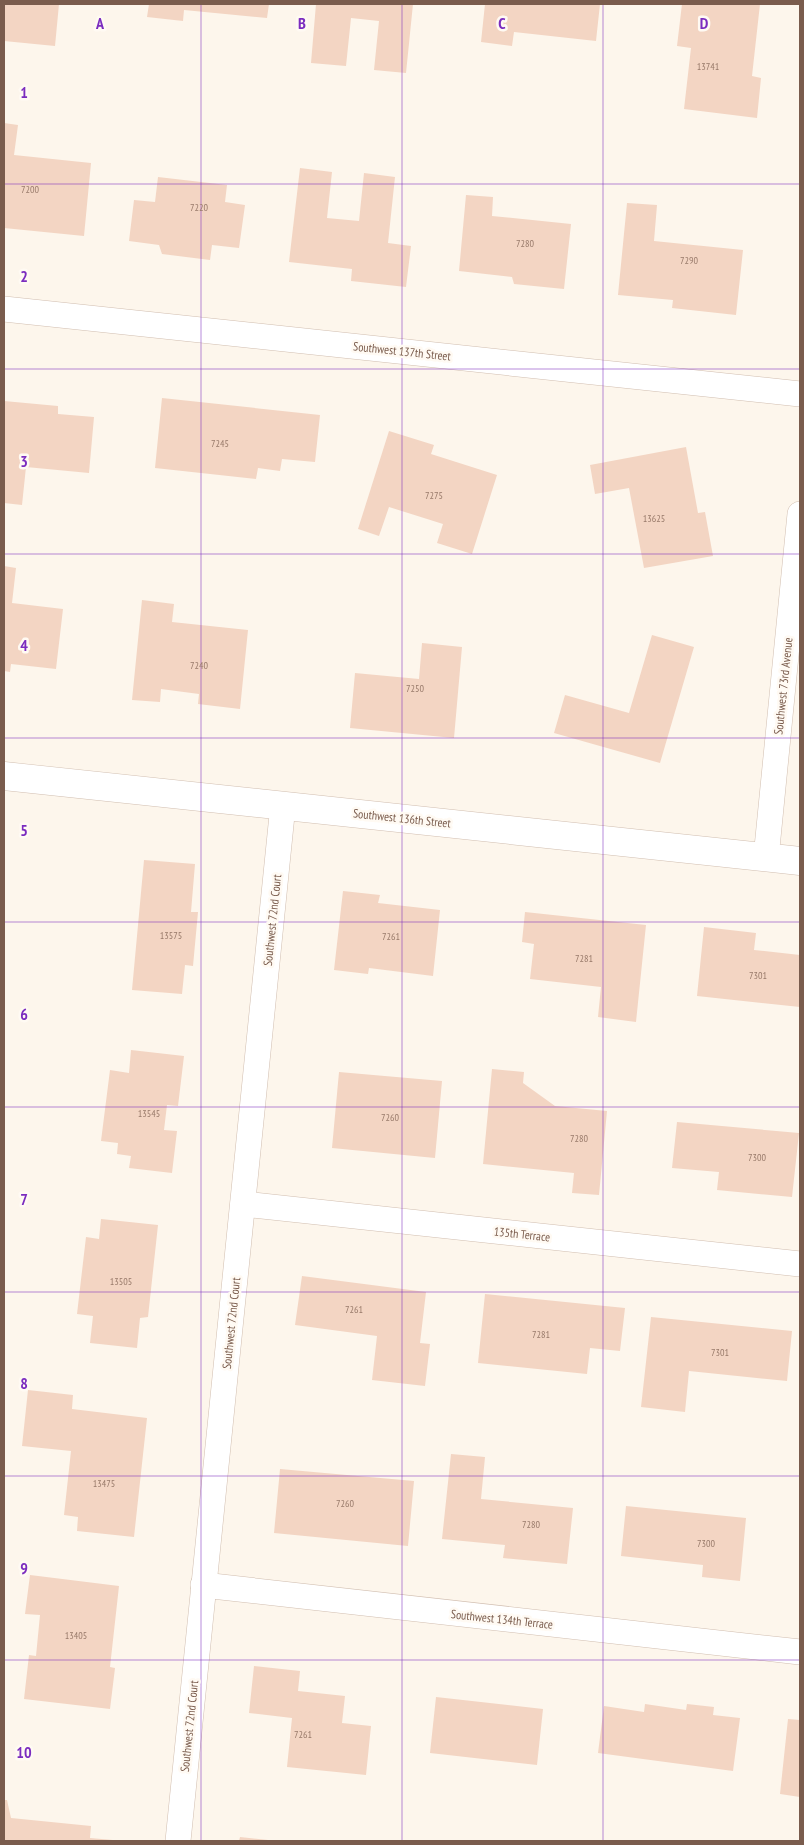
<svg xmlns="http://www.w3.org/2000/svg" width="804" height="1845" font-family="'PT Sans Narrow',sans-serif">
<rect width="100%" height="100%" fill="#fdf6ec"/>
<g fill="#f3d5c3">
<path d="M 4,4 L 59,4 L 55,46 L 4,41 Z"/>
<path d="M 149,4 L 269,4 L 267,18 L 184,10 L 183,21 L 147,17 Z"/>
<path d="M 316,4 L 413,4 L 406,73 L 374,70 L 379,21 L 351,18 L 346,66 L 311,63 Z"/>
<path d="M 485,4 L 600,4 L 596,41 L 514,32 L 512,46 L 481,42 Z"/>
<path d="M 682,4 L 760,4 L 752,76 L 761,78 L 757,118 L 684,109 L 691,48 L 677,46 Z"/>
<path d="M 4,123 L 18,125 L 14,155 L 91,163 L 84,236 L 4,228 Z"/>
<path d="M 300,168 L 332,172 L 327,218 L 359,221 L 364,173 L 395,177 L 388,243 L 411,246 L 406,287 L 351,281 L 352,269 L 289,262 Z"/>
<path d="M 158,177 L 227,185 L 225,202 L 245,205 L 239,248 L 212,245 L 210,260 L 162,254 L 159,245 L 129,241 L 134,200 L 155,202 Z"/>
<path d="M 466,195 L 493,197 L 492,216 L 571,224 L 564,289 L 514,284 L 512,277 L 459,271 Z"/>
<path d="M 627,203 L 657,205 L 654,241 L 743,250 L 736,315 L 672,308 L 673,300 L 618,295 Z"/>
<path d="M 162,398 L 320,415 L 315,462 L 282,459 L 280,471 L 258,468 L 256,479 L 155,468 Z"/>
<path d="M 4,401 L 58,406 L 58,414 L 94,417 L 89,473 L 26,467 L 22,505 L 4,503 Z"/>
<path d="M 389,431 L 434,445 L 431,454 L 497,475 L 472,554 L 437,543 L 443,524 L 389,507 L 379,536 L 358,529 Z"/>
<path d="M 686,447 L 698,513 L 705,512 L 713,556 L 644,568 L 629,488 L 595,494 L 590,465 Z"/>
<path d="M 4,566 L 16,568 L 12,603 L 63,609 L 56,669 L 11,664 L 10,672 L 4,671 Z"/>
<path d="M 142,600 L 174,604 L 172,622 L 248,630 L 240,709 L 198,704 L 199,694 L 161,689 L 160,702 L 132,700 Z"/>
<path d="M 652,635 L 694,647 L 660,763 L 554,733 L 565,695 L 629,713 Z"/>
<path d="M 422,643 L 462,647 L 454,738 L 350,728 L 355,673 L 419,679 Z"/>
<path d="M 144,860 L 195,864 L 191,912 L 198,912 L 193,966 L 185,965 L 182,994 L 132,990 Z"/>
<path d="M 343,891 L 380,895 L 378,903 L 440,910 L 433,976 L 369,968 L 368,974 L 334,970 Z"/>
<path d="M 525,912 L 646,925 L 636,1022 L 598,1017 L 601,987 L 530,979 L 534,944 L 522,942 Z"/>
<path d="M 704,927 L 756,933 L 754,950 L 800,955 L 800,1007 L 697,996 Z"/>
<path d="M 131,1050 L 184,1056 L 178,1106 L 167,1105 L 164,1130 L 177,1131 L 172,1173 L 129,1168 L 131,1156 L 117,1154 L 118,1143 L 101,1141 L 110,1070 L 129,1073 Z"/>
<path d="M 492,1069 L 524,1072 L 523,1083 L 555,1106 L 607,1111 L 599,1195 L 572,1193 L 574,1173 L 483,1164 Z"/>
<path d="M 339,1072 L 442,1081 L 435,1158 L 332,1148 Z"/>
<path d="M 677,1122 L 799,1133 L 792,1197 L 717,1190 L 719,1172 L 672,1168 Z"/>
<path d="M 101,1219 L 158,1225 L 148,1317 L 140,1318 L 137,1348 L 90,1343 L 93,1316 L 77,1314 L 86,1237 L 99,1239 Z"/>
<path d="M 302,1276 L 426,1292 L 420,1343 L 430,1344 L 425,1386 L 372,1380 L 377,1336 L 295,1325 Z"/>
<path d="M 485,1294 L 625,1308 L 620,1351 L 590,1348 L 587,1374 L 478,1363 Z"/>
<path d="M 651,1317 L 792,1331 L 787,1381 L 689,1371 L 685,1412 L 641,1407 Z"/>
<path d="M 28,1390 L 73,1395 L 72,1409 L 147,1418 L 134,1537 L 77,1531 L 78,1517 L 64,1515 L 71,1451 L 22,1446 Z"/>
<path d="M 451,1454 L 485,1457 L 481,1499 L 573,1508 L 567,1564 L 503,1558 L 505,1545 L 442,1539 Z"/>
<path d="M 280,1469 L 414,1481 L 408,1546 L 274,1533 Z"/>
<path d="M 626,1506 L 746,1518 L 740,1581 L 702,1577 L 703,1565 L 621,1556 Z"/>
<path d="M 30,1575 L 119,1586 L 110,1667 L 115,1668 L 110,1709 L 24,1699 L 29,1655 L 36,1656 L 40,1615 L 25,1614 Z"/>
<path d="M 254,1666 L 300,1671 L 298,1691 L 345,1696 L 342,1723 L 371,1726 L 366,1775 L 287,1767 L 292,1718 L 249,1713 Z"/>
<path d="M 436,1697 L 543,1709 L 537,1765 L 430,1753 Z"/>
<path d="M 645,1704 L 686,1710 L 687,1704 L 714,1707 L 713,1715 L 740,1718 L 733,1771 L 598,1753 L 604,1706 L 644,1712 Z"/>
<path d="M 788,1719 L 800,1720 L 800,1797 L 780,1794 Z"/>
<path d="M 4,1800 L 7,1800 L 11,1818 L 91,1826 L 90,1838 L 113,1840 L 113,1841 L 4,1841 Z"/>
<path d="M 240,1837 L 268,1840 L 268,1841 L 239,1841 Z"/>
</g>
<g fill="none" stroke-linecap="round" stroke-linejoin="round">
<defs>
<g id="minor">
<path d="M 4,309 L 800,394"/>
<path d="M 766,858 L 800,514"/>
<path d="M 243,1204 L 800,1264"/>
<path d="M 203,1585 L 800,1652"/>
<path d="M 178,1841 L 283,805"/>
</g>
<path id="tertiary" d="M 4,776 L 800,861"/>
</defs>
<use href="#minor" stroke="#d1beb0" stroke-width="26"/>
<use href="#tertiary" stroke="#d1beb0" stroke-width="29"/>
<use href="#minor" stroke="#fff" stroke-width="25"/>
<use href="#tertiary" stroke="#fff" stroke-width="28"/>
</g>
<path fill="none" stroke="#7b2cbf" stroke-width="1" stroke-opacity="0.55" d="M 201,4 L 201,1841M 402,4 L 402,1841M 603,4 L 603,1841M 4,184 L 800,184M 4,369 L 800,369M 4,554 L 800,554M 4,738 L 800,738M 4,922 L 800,922M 4,1107 L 800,1107M 4,1292 L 800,1292M 4,1476 L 800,1476M 4,1660 L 800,1660"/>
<g text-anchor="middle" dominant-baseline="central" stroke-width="5" stroke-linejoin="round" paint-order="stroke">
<g font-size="10" fill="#987a6a">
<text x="708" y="66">13741</text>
<text x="30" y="189">7200</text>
<text x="199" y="207">7220</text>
<text x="525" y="243">7280</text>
<text x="689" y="260">7290</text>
<text x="220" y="443">7245</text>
<text x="434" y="495">7275</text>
<text x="654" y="518">13625</text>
<text x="199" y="665">7240</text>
<text x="415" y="688">7250</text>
<text x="171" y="935">13575</text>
<text x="391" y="936">7261</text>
<text x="584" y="958">7281</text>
<text x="758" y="975">7301</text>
<text x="149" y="1113">13545</text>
<text x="390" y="1117">7260</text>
<text x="579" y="1138">7280</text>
<text x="757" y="1157">7300</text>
<text x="121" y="1281">13505</text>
<text x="354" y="1309">7261</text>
<text x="541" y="1334">7281</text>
<text x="720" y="1352">7301</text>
<text x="104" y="1483">13475</text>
<text x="345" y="1503">7260</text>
<text x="531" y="1524">7280</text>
<text x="706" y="1543">7300</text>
<text x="76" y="1635">13405</text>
<text x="303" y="1734">7261</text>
</g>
<g font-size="12" fill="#7a5c4d" stroke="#fffaf3">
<text transform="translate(402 351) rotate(6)">Southwest 137th Street</text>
<text transform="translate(783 686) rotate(-84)">Southwest 73rd Avenue</text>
<text transform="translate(402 818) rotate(6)">Southwest 136th Street</text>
<text transform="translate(272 920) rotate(-84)">Southwest 72nd Court</text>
<text transform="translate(522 1234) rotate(6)">135th Terrace</text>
<text transform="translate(231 1323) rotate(-84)">Southwest 72nd Court</text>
<text transform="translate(502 1619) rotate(6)">Southwest 134th Terrace</text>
<text transform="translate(189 1726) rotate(-84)">Southwest 72nd Court</text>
</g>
</g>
<g font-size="16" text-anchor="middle" font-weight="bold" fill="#7b2cbf" stroke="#fffaf3" stroke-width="5" stroke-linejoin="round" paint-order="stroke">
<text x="100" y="29">A</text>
<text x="302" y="29">B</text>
<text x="502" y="29">C</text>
<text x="704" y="29">D</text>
<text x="24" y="98">1</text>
<text x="24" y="282">2</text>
<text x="24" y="467">3</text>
<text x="24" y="651">4</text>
<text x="24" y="836">5</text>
<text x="24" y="1020">6</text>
<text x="24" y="1205">7</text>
<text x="24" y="1389">8</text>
<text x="24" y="1574">9</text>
<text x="24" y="1758">10</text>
</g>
<rect width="804" height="1845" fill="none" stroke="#7a5c4d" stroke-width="10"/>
</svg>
